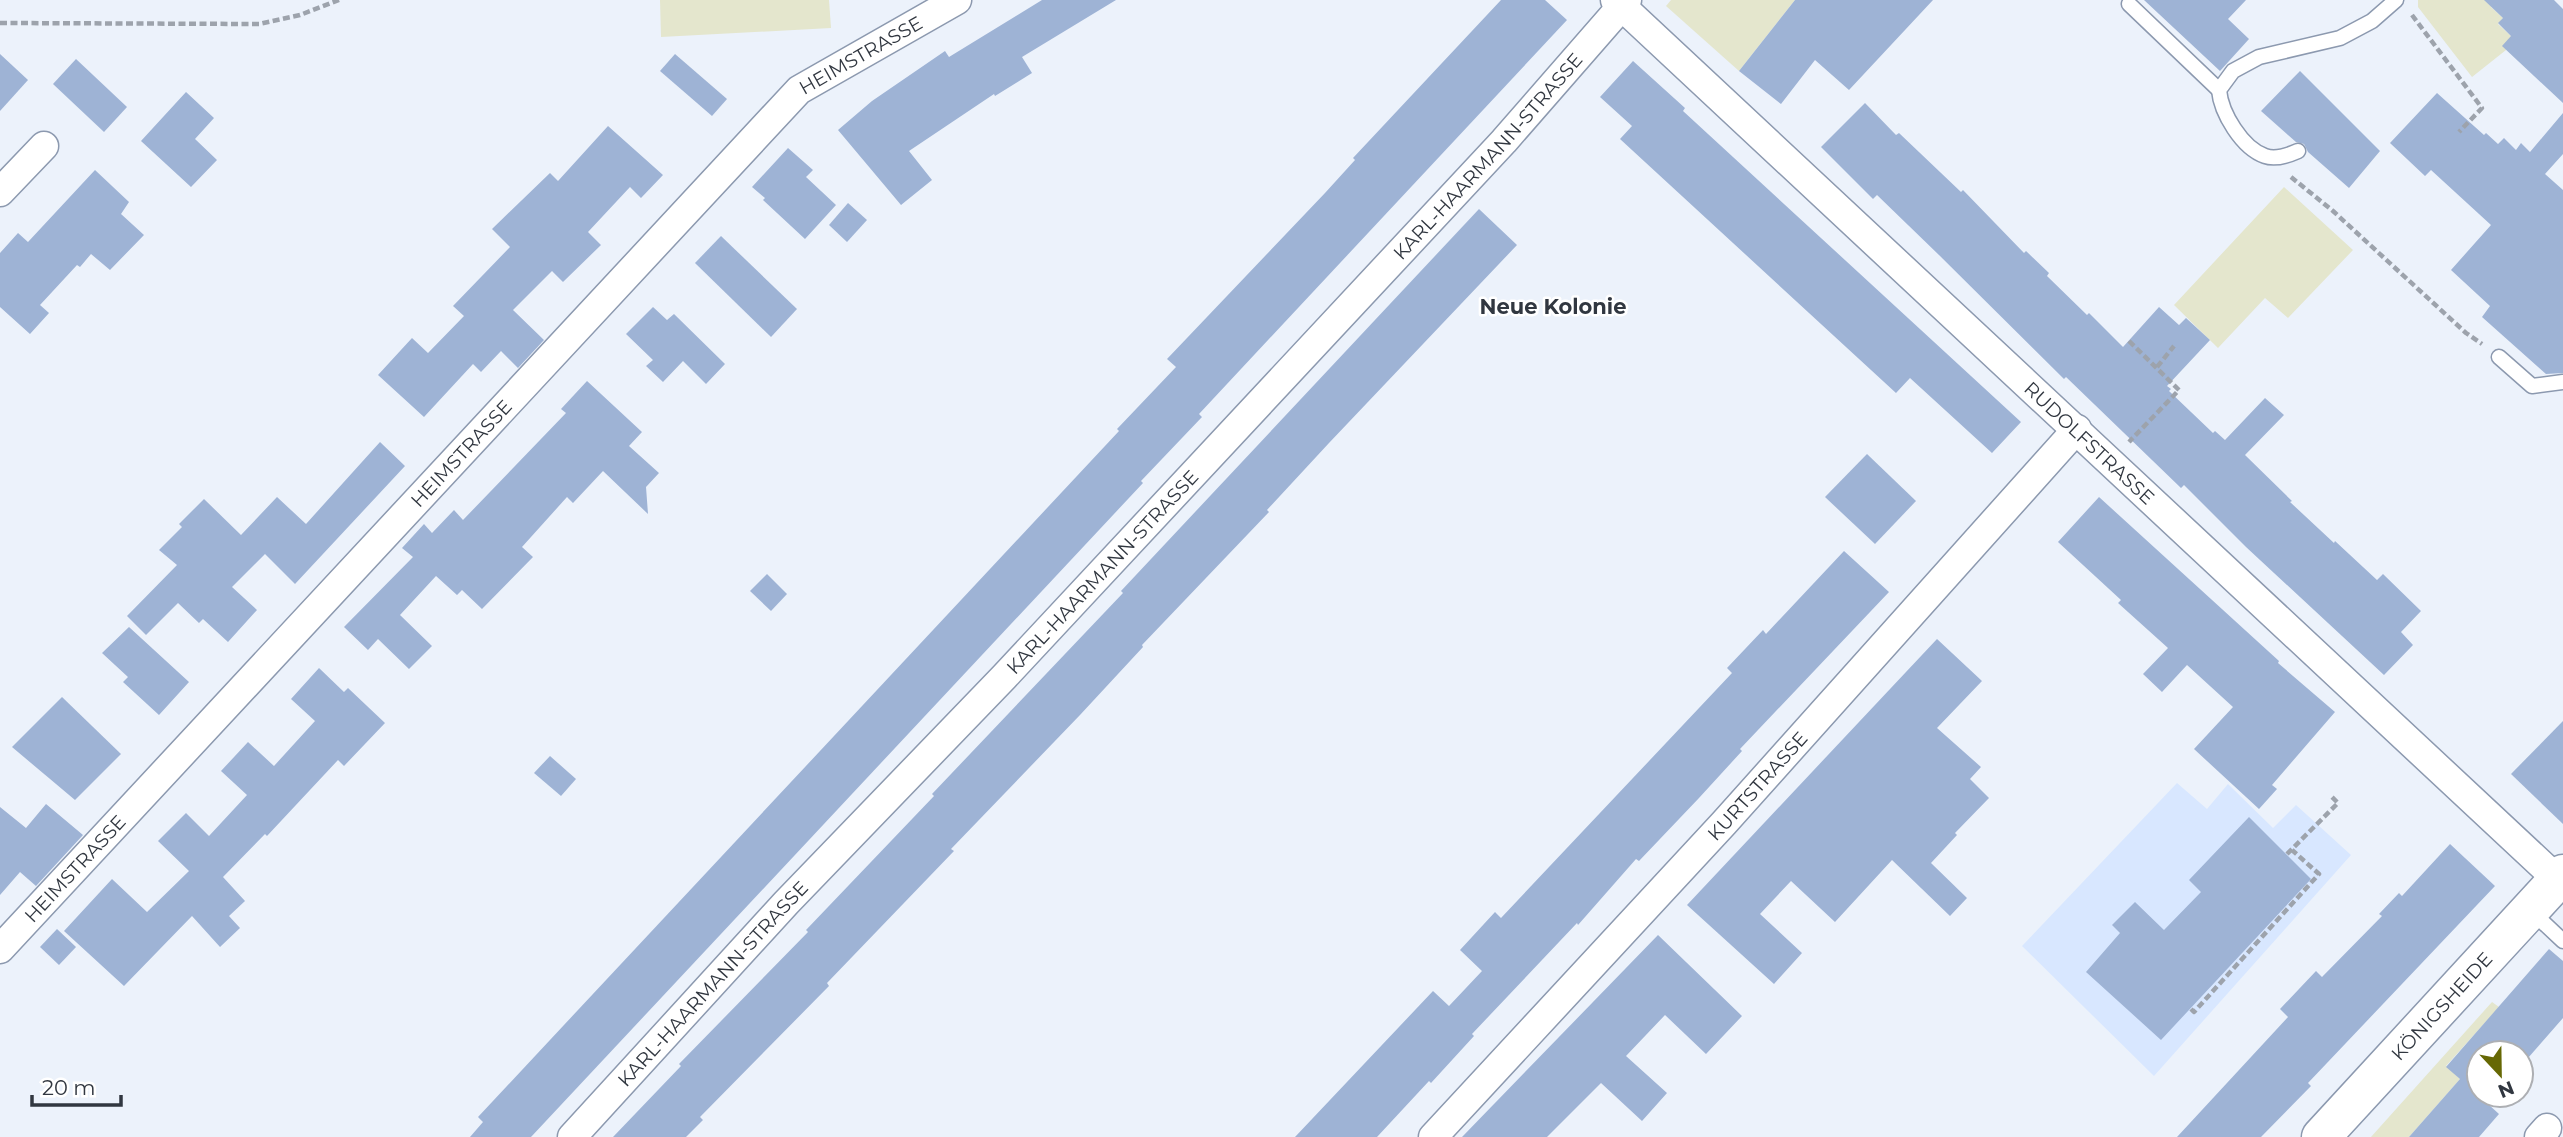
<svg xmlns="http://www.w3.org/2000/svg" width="2563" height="1137" font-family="Montserrat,sans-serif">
<rect width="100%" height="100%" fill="#ecf2fb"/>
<path fill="#d8e7ff" d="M 2177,783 L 2207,809 L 2228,784 L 2273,828 L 2296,805 L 2351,855 L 2154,1076 L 2022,946 Z"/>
<g fill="#e4e6cd">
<path d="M 660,0 L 829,0 L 831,28 L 661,37 Z"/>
<path d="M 1671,0 L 1795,0 L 1739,71 L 1666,6 Z"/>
<path d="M 2418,0 L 2497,0 L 2491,7 L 2503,18 L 2498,24 L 2511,36 L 2506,50 L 2472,77 L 2418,7 Z"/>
<path d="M 2284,187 L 2353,250 L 2288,318 L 2265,298 L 2218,348 L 2174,305 Z"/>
<path d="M 2492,1002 L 2499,1007 L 2446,1066 L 2460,1079 L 2409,1137 L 2371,1137 Z"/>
</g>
<g fill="#9eb3d5">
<path d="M 1042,0 L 1116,0 L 1022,57 L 1032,73 L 995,96 L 994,94 L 909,151 L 932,180 L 901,205 L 838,130 L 872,101 L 945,51 L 949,57 Z"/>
<path d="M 1501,0 L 1545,0 L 1567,20 L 1199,414 L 1202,417 L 1141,481 L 1143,483 L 531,1137 L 470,1137 L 483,1122 L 478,1117 L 1119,431 L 1117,429 L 1176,367 L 1167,359 L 1325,193 L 1355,160 L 1353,158 Z"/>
<path d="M 1795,0 L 1933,0 L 1849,90 L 1815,60 L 1781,104 L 1739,71 Z"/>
<path d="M 2144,0 L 2246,0 L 2228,19 L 2249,39 L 2220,71 Z"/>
<path d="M 2484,0 L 2554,0 L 2563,9 L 2563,103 L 2502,46 L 2511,36 L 2498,23 L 2503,18 Z"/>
<path d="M 0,54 L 28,80 L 0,111 Z"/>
<path d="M 675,54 L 727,99 L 712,116 L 660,71 Z"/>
<path d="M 76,59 L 127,107 L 104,132 L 53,84 Z"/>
<path d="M 1633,61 L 1685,108 L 1683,111 L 2021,422 L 1992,453 L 1910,378 L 1896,393 L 1620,139 L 1632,126 L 1600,97 Z"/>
<path d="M 2300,71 L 2380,151 L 2349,188 L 2308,152 L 2304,144 L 2296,142 L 2261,111 Z"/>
<path d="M 186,92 L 214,118 L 195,139 L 217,160 L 191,187 L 141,141 Z"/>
<path d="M 2437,93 L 2484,135 L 2486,133 L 2498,144 L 2504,138 L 2516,150 L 2521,143 L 2530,152 L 2563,113 L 2563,154 L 2545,174 L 2563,190 L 2563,373 L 2546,374 L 2482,317 L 2490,306 L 2451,270 L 2491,225 L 2431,170 L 2425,176 L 2390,143 Z"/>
<path d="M 1865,103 L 1896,135 L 1899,133 L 1961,192 L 1963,190 L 2024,253 L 2026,251 L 2049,273 L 2047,276 L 2087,315 L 2089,313 L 2123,347 L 2159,307 L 2179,325 L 2186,318 L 2210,340 L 2167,386 L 2171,389 L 2169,391 L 2213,433 L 2215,431 L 2225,440 L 2265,398 L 2284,415 L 2245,455 L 2292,501 L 2290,502 L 2334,543 L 2335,541 L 2377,580 L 2383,574 L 2421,611 L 2401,632 L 2413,645 L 2384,675 L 2246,547 L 2184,485 L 2181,488 L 2066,377 L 2064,379 L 1939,255 L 1877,195 L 1873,199 L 1821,147 Z"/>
<path d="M 608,126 L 663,175 L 641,198 L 630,187 L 588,232 L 601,245 L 563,282 L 552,271 L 513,310 L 544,340 L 518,368 L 501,351 L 481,372 L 473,364 L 424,417 L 378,375 L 412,338 L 428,353 L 464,316 L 453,306 L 510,247 L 492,229 L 550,173 L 558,181 Z"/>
<path d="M 788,148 L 813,170 L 806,177 L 836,205 L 805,239 L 763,200 L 765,198 L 752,187 Z"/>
<path d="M 95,170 L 129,202 L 121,214 L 144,235 L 110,270 L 91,254 L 80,267 L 77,265 L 40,305 L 49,313 L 30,334 L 0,307 L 0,253 L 18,233 L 28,242 Z"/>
<path d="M 848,203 L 867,220 L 847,242 L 829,225 Z"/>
<path d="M 1479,209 L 1517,245 L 1329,443 L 1267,510 L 1269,512 L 1142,645 L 1143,647 L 1080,715 L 951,849 L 954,851 L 827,983 L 829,986 L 700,1117 L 703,1120 L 686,1137 L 613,1137 L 681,1066 L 679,1064 L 808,932 L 806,930 L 934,796 L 932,794 L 1123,593 L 1121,591 Z"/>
<path d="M 721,236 L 797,309 L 771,337 L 695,263 Z"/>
<path d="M 653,307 L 667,320 L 674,314 L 725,364 L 706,384 L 683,361 L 663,382 L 646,366 L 653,360 L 626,334 Z"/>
<path d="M 587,381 L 642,432 L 629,446 L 659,473 L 646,487 L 648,514 L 603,471 L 573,503 L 567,497 L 522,547 L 533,557 L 482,609 L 462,590 L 457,595 L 436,576 L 400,615 L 432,646 L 409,669 L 378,639 L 368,650 L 344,627 L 413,557 L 402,548 L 424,524 L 432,533 L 454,510 L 463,520 L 566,413 L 561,409 Z"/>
<path d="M 380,442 L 405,466 L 295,584 L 265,554 L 232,587 L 257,610 L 228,642 L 203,619 L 199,623 L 178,603 L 146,635 L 127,616 L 177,565 L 159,550 L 182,527 L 179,524 L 204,499 L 241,535 L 277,497 L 306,524 Z"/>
<path d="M 1867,454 L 1916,501 L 1875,544 L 1825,497 Z"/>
<path d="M 2099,497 L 2279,661 L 2278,663 L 2335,712 L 2272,785 L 2277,789 L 2259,809 L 2194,749 L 2233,707 L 2187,665 L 2162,692 L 2143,674 L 2168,648 L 2118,603 L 2121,600 L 2058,542 Z"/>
<path d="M 1844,551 L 1889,592 L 1740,749 L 1742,751 L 1699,798 L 1639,861 L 1636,859 L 1578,925 L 1577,923 L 1472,1034 L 1474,1036 L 1431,1083 L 1429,1081 L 1377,1137 L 1295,1137 L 1433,991 L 1449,1006 L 1482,971 L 1460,950 L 1495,912 L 1501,918 L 1732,673 L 1727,668 L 1763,630 L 1766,634 Z"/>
<path d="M 767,574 L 787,594 L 771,611 L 750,591 Z"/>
<path d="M 129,627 L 189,682 L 159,715 L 123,682 L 128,677 L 102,653 Z"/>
<path d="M 1937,639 L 1982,681 L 1937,728 L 1981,767 L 1970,779 L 1989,798 L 1955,833 L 1957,835 L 1931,863 L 1967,898 L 1950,916 L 1892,860 L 1835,922 L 1791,881 L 1760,914 L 1802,953 L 1774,984 L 1687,905 Z"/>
<path d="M 319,668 L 344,692 L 348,688 L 385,723 L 344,766 L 338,760 L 267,836 L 265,834 L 223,877 L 245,901 L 229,916 L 240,928 L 220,947 L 192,916 L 124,986 L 64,931 L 112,879 L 147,912 L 189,871 L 158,841 L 186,813 L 209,836 L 247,795 L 221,771 L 248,742 L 274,766 L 315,721 L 291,699 Z"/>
<path d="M 62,697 L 121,754 L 75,800 L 12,747 Z"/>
<path d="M 2563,721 L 2563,824 L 2511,774 Z"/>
<path d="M 550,756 L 576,779 L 561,796 L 534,773 Z"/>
<path d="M 46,804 L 83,835 L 36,886 L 20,872 L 0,895 L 0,807 L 26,828 Z"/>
<path d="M 2249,817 L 2311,879 L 2161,1040 L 2086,972 L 2120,933 L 2112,925 L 2135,902 L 2164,930 L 2201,892 L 2189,880 Z"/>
<path d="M 2450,844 L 2495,886 L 2308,1083 L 2311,1086 L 2261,1137 L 2177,1137 L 2288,1017 L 2280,1009 L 2316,971 L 2322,977 L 2382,916 L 2379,914 L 2399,893 L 2402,896 Z"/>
<path d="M 57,929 L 76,947 L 59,965 L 40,947 Z"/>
<path d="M 1658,935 L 1742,1016 L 1706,1054 L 1665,1015 L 1626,1056 L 1667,1093 L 1642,1121 L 1601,1083 L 1547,1137 L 1462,1137 Z"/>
<path d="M 2549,949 L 2563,961 L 2563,1018 L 2521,1066 L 2521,1053 L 2479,1053 L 2479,1095 L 2495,1095 L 2488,1104 L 2499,1114 L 2479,1137 L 2409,1137 L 2460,1079 L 2446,1067 Z"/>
</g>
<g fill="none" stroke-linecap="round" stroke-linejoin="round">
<defs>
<g id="service">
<path d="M 2129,4 L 2219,90"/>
<path d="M 2298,151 C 2289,155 2276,160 2265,156 C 2242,148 2221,113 2219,90 L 2233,71 L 2259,57 L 2340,38 L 2372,21 L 2396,0"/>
<path d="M 2499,357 L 2532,386 L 2563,382"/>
<path d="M 2531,911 L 2563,941"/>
</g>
<g id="minor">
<path id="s1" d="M 1615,0 L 2558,880"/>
<path d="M 0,192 L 44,146"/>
<path id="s2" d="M 0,949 L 799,90 L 957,0"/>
<path id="s3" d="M 572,1137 L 786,903 L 1004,677 L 1504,141 L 1627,0"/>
<path id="s4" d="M 1433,1137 L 1724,823 L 2077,429"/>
<path d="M 2539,1137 L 2547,1128"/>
</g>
<g id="secondary">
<path id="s5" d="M 2321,1137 L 2563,874"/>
</g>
</defs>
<use href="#service" stroke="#8c99af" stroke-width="17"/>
<use href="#minor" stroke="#8c99af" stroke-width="31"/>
<use href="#secondary" stroke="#8c99af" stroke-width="41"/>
<g stroke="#9da3ac" stroke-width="4.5" stroke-dasharray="7 3.5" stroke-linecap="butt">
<path d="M 2412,15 L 2482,108 L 2459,132"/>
<path d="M 0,23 L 259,24 L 300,15 L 339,0"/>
<path d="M 2291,177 L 2333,211 L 2466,333 L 2482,344"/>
<path d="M 2129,341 L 2179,390 L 2129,442"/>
<path d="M 2157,367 L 2174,346"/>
<path d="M 2287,854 L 2338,803 L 2331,796"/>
<path d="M 2191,1009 L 2194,1012 L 2319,874 L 2292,850"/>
</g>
<use href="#service" stroke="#fff" stroke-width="14"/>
<use href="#minor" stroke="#fff" stroke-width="28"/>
<use href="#secondary" stroke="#fff" stroke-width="38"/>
</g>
<g text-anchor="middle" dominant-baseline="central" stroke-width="5" stroke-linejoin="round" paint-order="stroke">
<g font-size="19" fill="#313740" stroke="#fff">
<text stroke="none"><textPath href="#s2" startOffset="1244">HEIMSTRASSE</textPath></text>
<text stroke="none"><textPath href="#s3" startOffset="1342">KARL-HAARMANN-STRASSE</textPath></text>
<text stroke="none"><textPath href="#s1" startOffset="649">RUDOLFSTRASSE</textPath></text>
<text stroke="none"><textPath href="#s2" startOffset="677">HEIMSTRASSE</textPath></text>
<text stroke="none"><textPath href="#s3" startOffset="775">KARL-HAARMANN-STRASSE</textPath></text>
<text stroke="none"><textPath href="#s4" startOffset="478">KURTSTRASSE</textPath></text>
<text stroke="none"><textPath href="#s2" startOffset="110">HEIMSTRASSE</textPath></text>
<text stroke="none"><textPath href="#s3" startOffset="208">KARL-HAARMANN-STRASSE</textPath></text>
<text stroke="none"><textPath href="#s5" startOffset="178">KÖNIGSHEIDE</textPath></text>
</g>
<g font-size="21" font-weight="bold" fill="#313740" stroke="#fff">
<text x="1553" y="306">Neue Kolonie</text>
</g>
</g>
<g transform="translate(2500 1074) rotate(158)"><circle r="33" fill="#ffffff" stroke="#adafb3" stroke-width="2"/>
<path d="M0-5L12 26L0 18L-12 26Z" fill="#666804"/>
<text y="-10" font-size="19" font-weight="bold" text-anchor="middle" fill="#313740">N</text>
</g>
<path d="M32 1095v10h89v-10" fill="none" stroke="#313740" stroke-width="3.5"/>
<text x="42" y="1095" font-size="21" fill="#313740" stroke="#ffffff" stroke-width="5" paint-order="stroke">20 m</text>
</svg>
